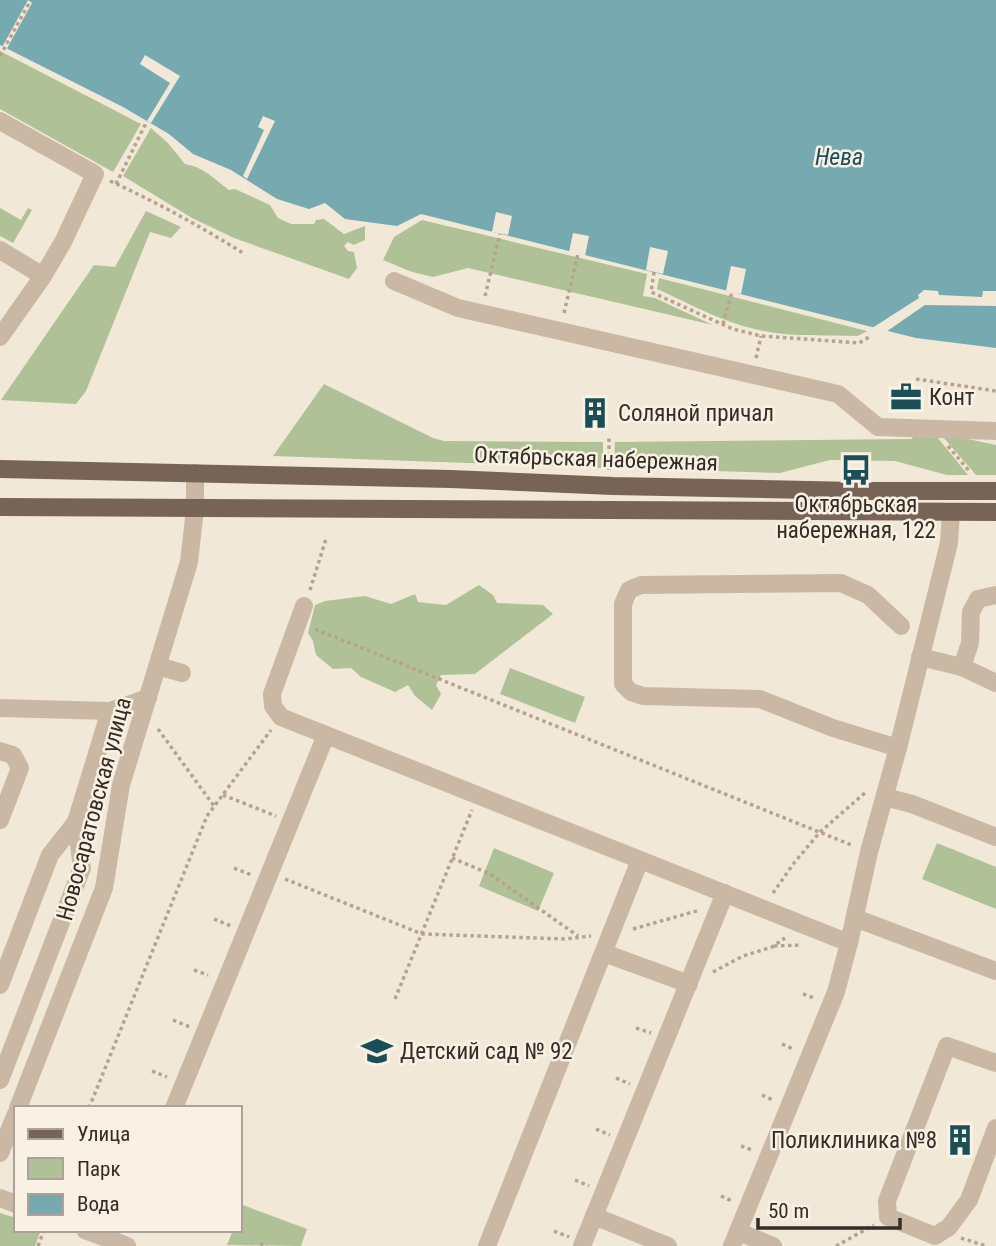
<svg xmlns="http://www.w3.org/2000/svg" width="996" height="1246" font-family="'Roboto Condensed',sans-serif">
<rect width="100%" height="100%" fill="#f2e8d8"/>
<g fill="#b0c198">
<path d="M 0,51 L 141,124 L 113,172 L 0,109 Z"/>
<path d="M 151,128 L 168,143 L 185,164 C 204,167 214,179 229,190 L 235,189 L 270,205 L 278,218 L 291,224 L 314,224 L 316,220 L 324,219 L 344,234 L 365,226 L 365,240 L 354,245 L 348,242 L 344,246 L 348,251 L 354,252 L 357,268 L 349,279 L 234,238 L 192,218 L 123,176 Z"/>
<path d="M 0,208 L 21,220 L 28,208 L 32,210 L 13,243 L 0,236 Z"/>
<path d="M 146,211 L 181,227 L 171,238 L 150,232 L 86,391 L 76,404 L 1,400 L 94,265 L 115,267 Z"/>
<path d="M 422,220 L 647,274 L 643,296 L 655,298 L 713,325 L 468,268 L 433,277 L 412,272 L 383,260 L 394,237 Z"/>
<path d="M 659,278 L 867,331 L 858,336 C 827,335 794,337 764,331 C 726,324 692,305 657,289 Z"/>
<path d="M 324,384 L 433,438 L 444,441 L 603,442 L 603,468 L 273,456 Z"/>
<path d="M 913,436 L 938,438 L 968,475 L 947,475 L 895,461 L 830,460 L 780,473 L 614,468 L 615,442 L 912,439 Z"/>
<path d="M 943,437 L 968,439 L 996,445 L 996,475 L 976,475 Z"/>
<path d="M 479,585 L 493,595 L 497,603 L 543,605 L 553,614 L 475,674 L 441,675 L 436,685 L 441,694 L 432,710 L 415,696 L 408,685 L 395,692 L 361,677 L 351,668 L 333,669 L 316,655 L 313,641 L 308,633 L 315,605 L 325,601 L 365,596 L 391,604 L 415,594 L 418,602 L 446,605 Z"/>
<path d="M 510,668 L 585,697 L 575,723 L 500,694 Z"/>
<path d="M 937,843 L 996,867 L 996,909 L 922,879 Z"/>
<path d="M 494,848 L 554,873 L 538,911 L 479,886 Z"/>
<path d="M 243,1205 L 307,1229 L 301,1246 L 227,1245 L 233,1230 L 240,1230 L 240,1212 Z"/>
<path d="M 0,1213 L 16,1218 L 16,1230 L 41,1230 L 35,1246 L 0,1246 Z"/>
</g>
<path fill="#77a9b0" d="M 0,0 L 996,0 L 996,348 L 916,338 L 421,214 L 397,226 L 345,219 L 325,203 L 309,209 L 277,199 L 231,170 L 193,154 L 169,134 L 123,107 L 0,45 Z"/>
<g fill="#f2e8d8">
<path d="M 28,0 L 32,3 L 5,52 L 1,49 Z"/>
<path d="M 145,55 L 180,76 L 151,123 L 147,121 L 170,83 L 140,64 Z"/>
<path d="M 263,116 L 275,121 L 247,179 L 243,176 L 264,130 L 258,127 Z"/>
<path d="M 496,212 L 512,216 L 508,235 L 492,232 Z"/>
<path d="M 573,233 L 589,236 L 585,256 L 569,252 Z"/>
<path d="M 650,247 L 668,251 L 663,274 L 646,270 Z"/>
<path d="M 731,266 L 746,269 L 741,294 L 726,291 Z"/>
<path d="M 924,290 L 938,291 L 939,295 L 982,297 L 983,291 L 996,291 L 996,306 L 925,305 L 883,334 L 869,330 L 919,298 L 918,295 Z"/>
</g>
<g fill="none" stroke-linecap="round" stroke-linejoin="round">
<g stroke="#b6a28e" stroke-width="3.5" stroke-dasharray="3.5 3.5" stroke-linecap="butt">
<path d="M 0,56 L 28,5 L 28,0"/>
<path d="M 110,181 C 156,202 200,226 243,253"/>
<path d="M 116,184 L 147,121"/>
<path d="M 654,272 L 651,292 L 733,329 L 761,336 L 859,343 L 871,336"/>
<path d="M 485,296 L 500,234"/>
<path d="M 564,313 L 578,254"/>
<path d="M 723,324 L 732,292"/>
<path d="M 756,358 L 761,336"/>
<path d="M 916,379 L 996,391"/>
<path d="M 948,446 L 970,472"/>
<path d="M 609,470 L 609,437"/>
<path d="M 310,590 L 326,539"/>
<path d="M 315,629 L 854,846"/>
<path d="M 158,729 L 214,806"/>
<path d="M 223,795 L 276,816"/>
<path d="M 452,858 L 490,874 L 578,936"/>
<path d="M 234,868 L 252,875"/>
<path d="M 285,879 L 422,934 L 565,939 L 591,936"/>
<path d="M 773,893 L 794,863 L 820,832 L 866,792"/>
<path d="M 214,919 L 231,926"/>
<path d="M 633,929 L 700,910"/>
<path d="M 774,946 L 802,945"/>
<path d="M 194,970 L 208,975"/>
<path d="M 713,972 L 743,956 L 772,947 L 785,938"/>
<path d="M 803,994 L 814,998"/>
<path d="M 395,999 L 472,810"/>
<path d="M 173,1020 L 190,1027"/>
<path d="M 636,1028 L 651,1033"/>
<path d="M 782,1044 L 793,1049"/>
<path d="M 152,1071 L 167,1077"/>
<path d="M 616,1078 L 630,1084"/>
<path d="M 762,1095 L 773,1100"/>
<path d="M 89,1108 L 207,816 L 271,730"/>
<path d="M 596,1129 L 610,1135"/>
<path d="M 741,1146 L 752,1150"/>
<path d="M 575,1180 L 589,1186"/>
<path d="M 721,1196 L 732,1201"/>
<path d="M 554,1231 L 569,1237"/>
<path d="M 961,1238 L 986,1246"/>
<path d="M 38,1246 L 44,1230"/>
<path d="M 261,1246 L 262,1244 L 267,1246"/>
<path d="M 836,1246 L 874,1225"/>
</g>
<g stroke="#cab8a4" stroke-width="18">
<path d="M 0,121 L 95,174 L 63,242 L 43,276 L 0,337"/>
<path d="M 0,250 L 43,276"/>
<path d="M 394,281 L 458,308 L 838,394 L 878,427 L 996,431"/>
<path d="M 304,606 L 272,694 L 273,706 L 281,717 L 849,943"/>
<path d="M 920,657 L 962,667 L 996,683"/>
<path d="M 158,666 L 182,673"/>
<path d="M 962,667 L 970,643 L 971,612 L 978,599 L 996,595"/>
<path d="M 0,708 L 110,711 L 148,698"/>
<path d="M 898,748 L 833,728 L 760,699 L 643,696 L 631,692 L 623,684 L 623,604 L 629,590 L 641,585 L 841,583 L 868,595 L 901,626"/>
<path d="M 0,751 L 13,755 L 20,768 L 0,820"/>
<path d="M 885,797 L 912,804 L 996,837"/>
<path d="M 855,918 L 996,971"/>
<path d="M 604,953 L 689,984"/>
<path d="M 0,985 L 50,855 L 76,822 L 110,711"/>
<path d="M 996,1063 L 947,1046 L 887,1201 L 888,1217 L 935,1236 L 949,1227 L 969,1200 L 996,1128"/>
<path d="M 0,1080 L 82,868 L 76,822"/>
<path d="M 18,1108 L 104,888 L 121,785 L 189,562 L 195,509 L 195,473"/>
<path d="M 174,1108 L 326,735"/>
<path d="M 0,1153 L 16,1114"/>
<path d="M 0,1198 L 16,1204"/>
<path d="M 594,1216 L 668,1246"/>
<path d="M 85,1230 L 127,1246"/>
<path d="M 739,1232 L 773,1246"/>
<path d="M 487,1246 L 640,860"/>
<path d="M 582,1246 L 725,893"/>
<path d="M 732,1246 L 836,992 L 849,943 L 869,852 L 898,748 L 949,543 L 951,512"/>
</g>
<g stroke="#786456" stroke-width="18">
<path d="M 0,469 L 451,479 L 613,486 L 855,491 L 996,491"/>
<path d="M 0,507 L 996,512"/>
</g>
</g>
<defs>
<symbol id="office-bare" viewBox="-9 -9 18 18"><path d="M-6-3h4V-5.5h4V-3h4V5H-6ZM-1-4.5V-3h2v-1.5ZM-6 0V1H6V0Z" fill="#1b4f58" stroke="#faf1e5" stroke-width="2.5" paint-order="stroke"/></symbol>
<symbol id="building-bare" viewBox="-9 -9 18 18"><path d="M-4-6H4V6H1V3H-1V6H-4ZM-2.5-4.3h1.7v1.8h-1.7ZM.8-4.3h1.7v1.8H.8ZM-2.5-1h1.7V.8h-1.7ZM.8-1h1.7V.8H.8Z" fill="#1b4f58" stroke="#faf1e5" stroke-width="2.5" paint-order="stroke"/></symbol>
<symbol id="bus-bare" viewBox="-9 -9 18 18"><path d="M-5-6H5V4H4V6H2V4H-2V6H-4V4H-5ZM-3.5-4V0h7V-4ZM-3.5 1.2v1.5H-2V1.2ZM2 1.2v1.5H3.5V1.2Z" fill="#1b4f58" stroke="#faf1e5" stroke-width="2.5" paint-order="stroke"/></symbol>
<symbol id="school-bare" viewBox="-9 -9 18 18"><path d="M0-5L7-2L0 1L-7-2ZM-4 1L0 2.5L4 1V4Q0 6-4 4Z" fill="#1b4f58" stroke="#faf1e5" stroke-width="2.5" paint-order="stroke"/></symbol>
</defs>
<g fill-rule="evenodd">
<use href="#office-bare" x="884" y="375" width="44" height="44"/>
<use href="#building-bare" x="573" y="391" width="44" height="44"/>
<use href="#bus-bare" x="834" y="448" width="44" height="44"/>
<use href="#school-bare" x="355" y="1029" width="44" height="44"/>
<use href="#building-bare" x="938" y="1118" width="44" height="44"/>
</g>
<g text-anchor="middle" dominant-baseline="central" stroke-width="5" stroke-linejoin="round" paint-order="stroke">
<g font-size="23" fill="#352c26" stroke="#faf1e5" text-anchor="start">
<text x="929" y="397">Конт</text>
<text x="618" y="413">Соляной причал</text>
<text x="856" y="504" text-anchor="middle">Октябрьская<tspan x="856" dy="26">набережная, 122</tspan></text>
<text x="400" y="1051">Детский сад № 92</text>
<text x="937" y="1140" text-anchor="end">Поликлиника №8</text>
</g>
<g font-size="23" fill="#352c26" stroke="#faf1e5">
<text transform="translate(596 459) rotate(2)">Октябрьская набережная</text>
<text transform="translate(94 809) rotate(-75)">Новосаратовская улица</text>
</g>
<g font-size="24" font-style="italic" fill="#1b4f58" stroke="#faf1e5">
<text x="839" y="157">Нева</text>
</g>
</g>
<rect x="14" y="1106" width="228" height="126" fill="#faf1e5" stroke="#aba299" stroke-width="2"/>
<rect x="28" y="1129" width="35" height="10" fill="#786456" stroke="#aba299" stroke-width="2"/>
<text x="77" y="1141" font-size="21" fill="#352c26">Улица</text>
<rect x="28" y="1158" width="35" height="21" fill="#b0c198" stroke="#aba299" stroke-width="2"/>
<text x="77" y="1176" font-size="21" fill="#352c26">Парк</text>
<rect x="28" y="1194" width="35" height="21" fill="#77a9b0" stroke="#aba299" stroke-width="2"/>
<text x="77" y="1211" font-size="21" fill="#352c26">Вода</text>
<path d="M758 1218v10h142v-10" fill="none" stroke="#352c26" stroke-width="3.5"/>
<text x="768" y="1218" font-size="21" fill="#352c26" stroke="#faf1e5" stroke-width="5" paint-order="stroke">50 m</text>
</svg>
